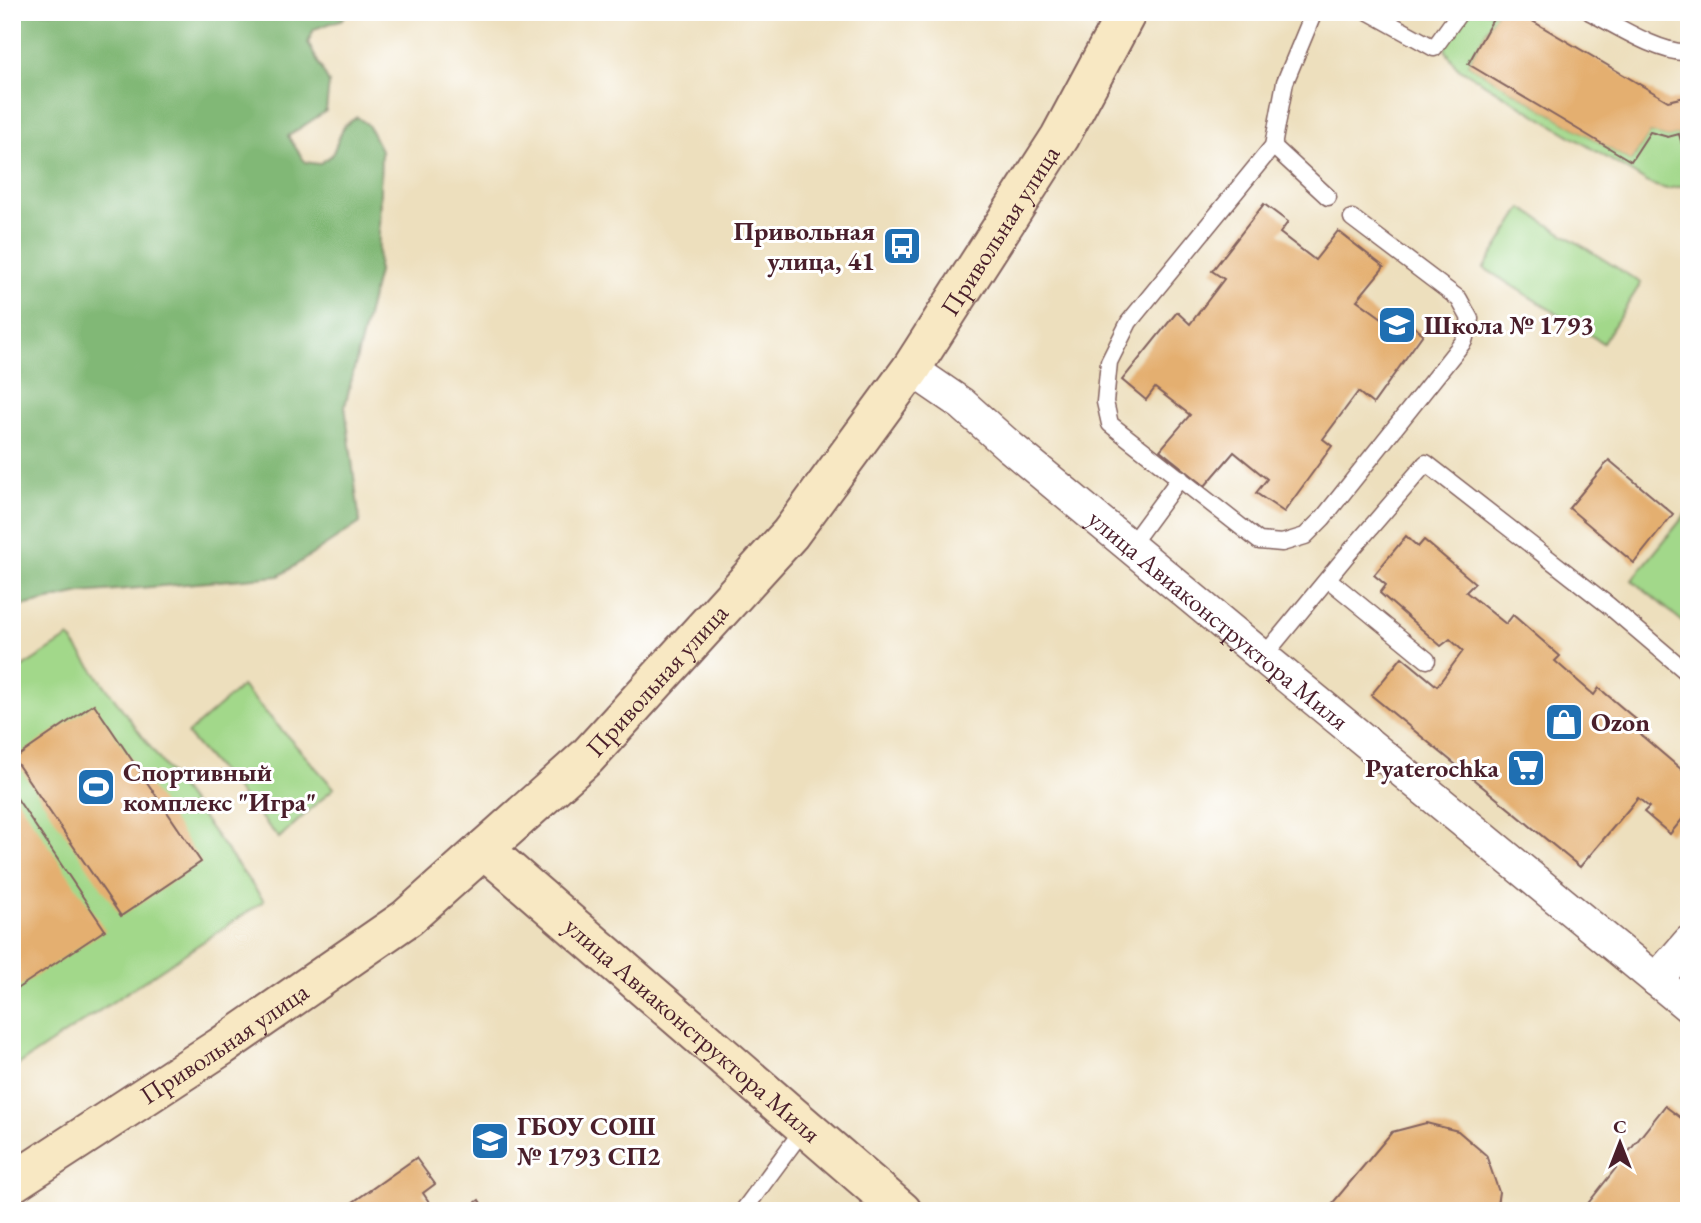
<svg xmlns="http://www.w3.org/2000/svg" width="1701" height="1223" font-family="'EB Garamond',serif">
<rect width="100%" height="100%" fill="#fff"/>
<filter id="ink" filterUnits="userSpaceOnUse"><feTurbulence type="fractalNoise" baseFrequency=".0143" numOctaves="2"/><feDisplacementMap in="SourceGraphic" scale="14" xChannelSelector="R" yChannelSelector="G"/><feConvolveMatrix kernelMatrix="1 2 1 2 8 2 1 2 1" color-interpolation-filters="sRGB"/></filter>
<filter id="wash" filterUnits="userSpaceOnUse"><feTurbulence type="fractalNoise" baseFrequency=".00686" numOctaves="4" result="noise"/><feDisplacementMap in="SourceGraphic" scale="28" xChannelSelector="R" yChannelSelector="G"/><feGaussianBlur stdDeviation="1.57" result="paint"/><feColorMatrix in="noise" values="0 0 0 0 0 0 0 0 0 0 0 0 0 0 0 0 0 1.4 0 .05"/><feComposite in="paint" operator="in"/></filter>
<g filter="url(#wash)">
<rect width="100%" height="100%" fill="#eddfbd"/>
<g fill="#a2d88a" stroke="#767c5a" stroke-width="2">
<path d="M 1464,12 L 1497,12 L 1468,64 L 1631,161 L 1650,132 L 1668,137 L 1679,134 L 1687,166 L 1689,166 L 1689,185 L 1667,189 L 1652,185 L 1457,67 L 1446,51 L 1444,40 Z"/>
<path d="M 1522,208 L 1641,283 L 1603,343 L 1484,268 Z"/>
<path d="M 1689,510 L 1689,627 L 1632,580 Z"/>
<path d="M 69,637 L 264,901 L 12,1069 L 12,674 Z"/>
<path d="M 242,686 L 334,788 L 279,838 L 187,734 Z"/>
</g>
<path fill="#81b876" stroke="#666c50" stroke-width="2" d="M 12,12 L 347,12 L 343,19 L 314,29 L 308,43 L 329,83 L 326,111 L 288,136 L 305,162 L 319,164 L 332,155 L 344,126 L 357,117 L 368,125 L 381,150 L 378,272 L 345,406 L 360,523 L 279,576 L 81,593 L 12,608 Z"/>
<g id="blocks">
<g fill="#e4af70">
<path d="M 1497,12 L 1517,12 L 1668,101 L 1689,96 L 1689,170 L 1679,134 L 1668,137 L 1650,132 L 1631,161 L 1468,64 Z"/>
<path d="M 1264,204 L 1288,222 L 1280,233 L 1315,260 L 1338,231 L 1384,267 L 1357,300 L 1393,326 L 1401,317 L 1423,334 L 1373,404 L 1358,392 L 1323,439 L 1332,446 L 1284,512 L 1256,493 L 1267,479 L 1234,452 L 1205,486 L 1160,450 L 1190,415 L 1155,388 L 1146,400 L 1122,380 L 1177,312 L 1190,324 L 1224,279 L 1212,271 Z"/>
<path d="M 1609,460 L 1673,514 L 1634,563 L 1569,508 Z"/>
<path d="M 1406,536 L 1418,547 L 1424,540 L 1475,583 L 1466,592 L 1506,624 L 1513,615 L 1560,656 L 1555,661 L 1594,695 L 1599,688 L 1646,728 L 1641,735 L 1689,776 L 1689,811 L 1670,834 L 1644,812 L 1649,807 L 1638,798 L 1580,867 L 1371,695 L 1402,657 L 1437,686 L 1463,651 L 1450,639 L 1441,646 L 1380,593 L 1386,585 L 1374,575 Z"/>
<path d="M 94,704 L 201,862 L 121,916 L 14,759 Z"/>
<path d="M 12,791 L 105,930 L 12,992 Z"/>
<path d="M 1665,1106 L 1689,1124 L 1689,1211 L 1582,1211 Z"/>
<path d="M 1426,1123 L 1458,1131 L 1486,1155 L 1499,1192 L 1496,1211 L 1326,1211 L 1392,1132 Z"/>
<path d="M 416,1158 L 435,1184 L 423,1193 L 435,1211 L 349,1211 L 346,1207 Z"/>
<path d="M 479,1200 L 486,1211 L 464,1211 Z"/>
</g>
</g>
</g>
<g filter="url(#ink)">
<use href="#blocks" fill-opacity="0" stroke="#83625e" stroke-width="2"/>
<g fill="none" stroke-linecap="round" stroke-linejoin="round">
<defs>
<g id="lane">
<path d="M 1314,12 L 1285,82 L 1273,146 L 1129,322 L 1109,362 L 1105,402 L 1110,424 L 1259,541 L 1282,543 L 1305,536 L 1323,518 L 1464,341 L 1470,319 L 1459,299 L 1352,218"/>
<path d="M 1369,12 L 1434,48 L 1460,12"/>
<path d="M 1590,12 C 1615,25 1662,55 1689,52"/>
<path d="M 1273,146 L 1328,197"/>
<path d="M 1130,546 L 1180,478"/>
<path d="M 1328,579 L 1427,660"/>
<path d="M 1263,657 L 1347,555 L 1426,463 L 1608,605 L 1689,674"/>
<path d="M 743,1211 L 805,1127"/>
</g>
<g id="street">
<path id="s1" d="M 911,369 L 962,404 L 1009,446 L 1263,657 L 1689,1007"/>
<path d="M 1656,980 L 1689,942"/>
</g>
<g id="secondary">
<path id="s2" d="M 484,849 L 902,1211"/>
<path id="s3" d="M 12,1183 L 222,1046 L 407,918 L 587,757 L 790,534 L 911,369 L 1060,137 L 1127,12"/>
</g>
</defs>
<use href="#lane" stroke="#83625e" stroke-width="19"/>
<use href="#street" stroke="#83625e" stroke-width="35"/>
<use href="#secondary" stroke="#83625e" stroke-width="42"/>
<use href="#lane" stroke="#fff" stroke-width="16"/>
<use href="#street" stroke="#fff" stroke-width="32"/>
<use href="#secondary" stroke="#f8e8c3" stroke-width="38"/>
</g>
</g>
<defs>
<symbol id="bus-square" viewBox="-11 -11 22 22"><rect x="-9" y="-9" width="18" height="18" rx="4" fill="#1f6fb2" stroke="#fff"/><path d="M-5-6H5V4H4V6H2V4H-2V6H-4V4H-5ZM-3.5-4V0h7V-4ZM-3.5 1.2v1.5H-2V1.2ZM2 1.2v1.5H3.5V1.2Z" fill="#fff"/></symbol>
<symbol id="school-square" viewBox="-11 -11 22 22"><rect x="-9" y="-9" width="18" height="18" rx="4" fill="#1f6fb2" stroke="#fff"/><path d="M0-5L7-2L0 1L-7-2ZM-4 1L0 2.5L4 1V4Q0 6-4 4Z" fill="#fff"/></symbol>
<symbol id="shop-square" viewBox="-11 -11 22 22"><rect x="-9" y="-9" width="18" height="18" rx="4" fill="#1f6fb2" stroke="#fff"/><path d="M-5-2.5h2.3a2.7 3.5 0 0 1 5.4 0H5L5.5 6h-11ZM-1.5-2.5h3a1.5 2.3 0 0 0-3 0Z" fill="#fff"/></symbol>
<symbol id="supermarket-square" viewBox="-11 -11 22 22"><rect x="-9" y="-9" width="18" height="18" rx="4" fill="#1f6fb2" stroke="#fff"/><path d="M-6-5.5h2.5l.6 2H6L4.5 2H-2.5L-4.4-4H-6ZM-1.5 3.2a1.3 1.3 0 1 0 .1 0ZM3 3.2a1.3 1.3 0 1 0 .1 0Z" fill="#fff"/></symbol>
<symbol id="stadium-square" viewBox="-11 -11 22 22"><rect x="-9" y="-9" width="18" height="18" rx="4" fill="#1f6fb2" stroke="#fff"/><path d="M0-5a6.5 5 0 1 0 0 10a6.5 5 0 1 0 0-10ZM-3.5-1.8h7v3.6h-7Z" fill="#fff"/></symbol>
</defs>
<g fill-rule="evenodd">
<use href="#bus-square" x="880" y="224" width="44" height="44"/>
<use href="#school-square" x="1375" y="303" width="44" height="44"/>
<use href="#shop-square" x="1542" y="700" width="44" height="44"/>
<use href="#supermarket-square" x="1504" y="746" width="44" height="44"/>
<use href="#stadium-square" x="74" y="765" width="44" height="44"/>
<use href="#school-square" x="468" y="1119" width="44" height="44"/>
</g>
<g text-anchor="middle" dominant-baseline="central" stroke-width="6" stroke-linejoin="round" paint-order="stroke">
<g font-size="26" font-weight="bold" fill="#4a1f2b" stroke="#fff" text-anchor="start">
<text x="875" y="231" text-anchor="end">Привольная<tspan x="875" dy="30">улица, 41</tspan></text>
<text x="1424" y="325">Школа № 1793</text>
<text x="1591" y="722">Ozon</text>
<text x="1499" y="768" text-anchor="end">Pyaterochka</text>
<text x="123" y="772">Спортивный<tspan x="123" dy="30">комплекс "Игра"</tspan></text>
<text x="517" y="1126">ГБОУ СОШ<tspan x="517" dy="30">№ 1793 СП2</tspan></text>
</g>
<g font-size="26" fill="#4a1f2b" stroke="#fff">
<text stroke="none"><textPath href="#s3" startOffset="1388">Привольная улица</textPath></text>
<text stroke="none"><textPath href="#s1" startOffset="397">улица Авиаконструктора Миля</textPath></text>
<text stroke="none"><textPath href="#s3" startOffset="821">Привольная улица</textPath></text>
<text stroke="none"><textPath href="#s2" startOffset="276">улица Авиаконструктора Миля</textPath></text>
<text stroke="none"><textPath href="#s3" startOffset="254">Привольная улица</textPath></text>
</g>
</g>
<rect width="1701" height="1223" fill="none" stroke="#fff" stroke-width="42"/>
<g transform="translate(1620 1143)" stroke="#ffffff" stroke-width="5" paint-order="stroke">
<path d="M0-5L12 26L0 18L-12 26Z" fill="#4a1f2b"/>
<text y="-10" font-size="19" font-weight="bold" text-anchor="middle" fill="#4a1f2b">С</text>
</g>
</svg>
